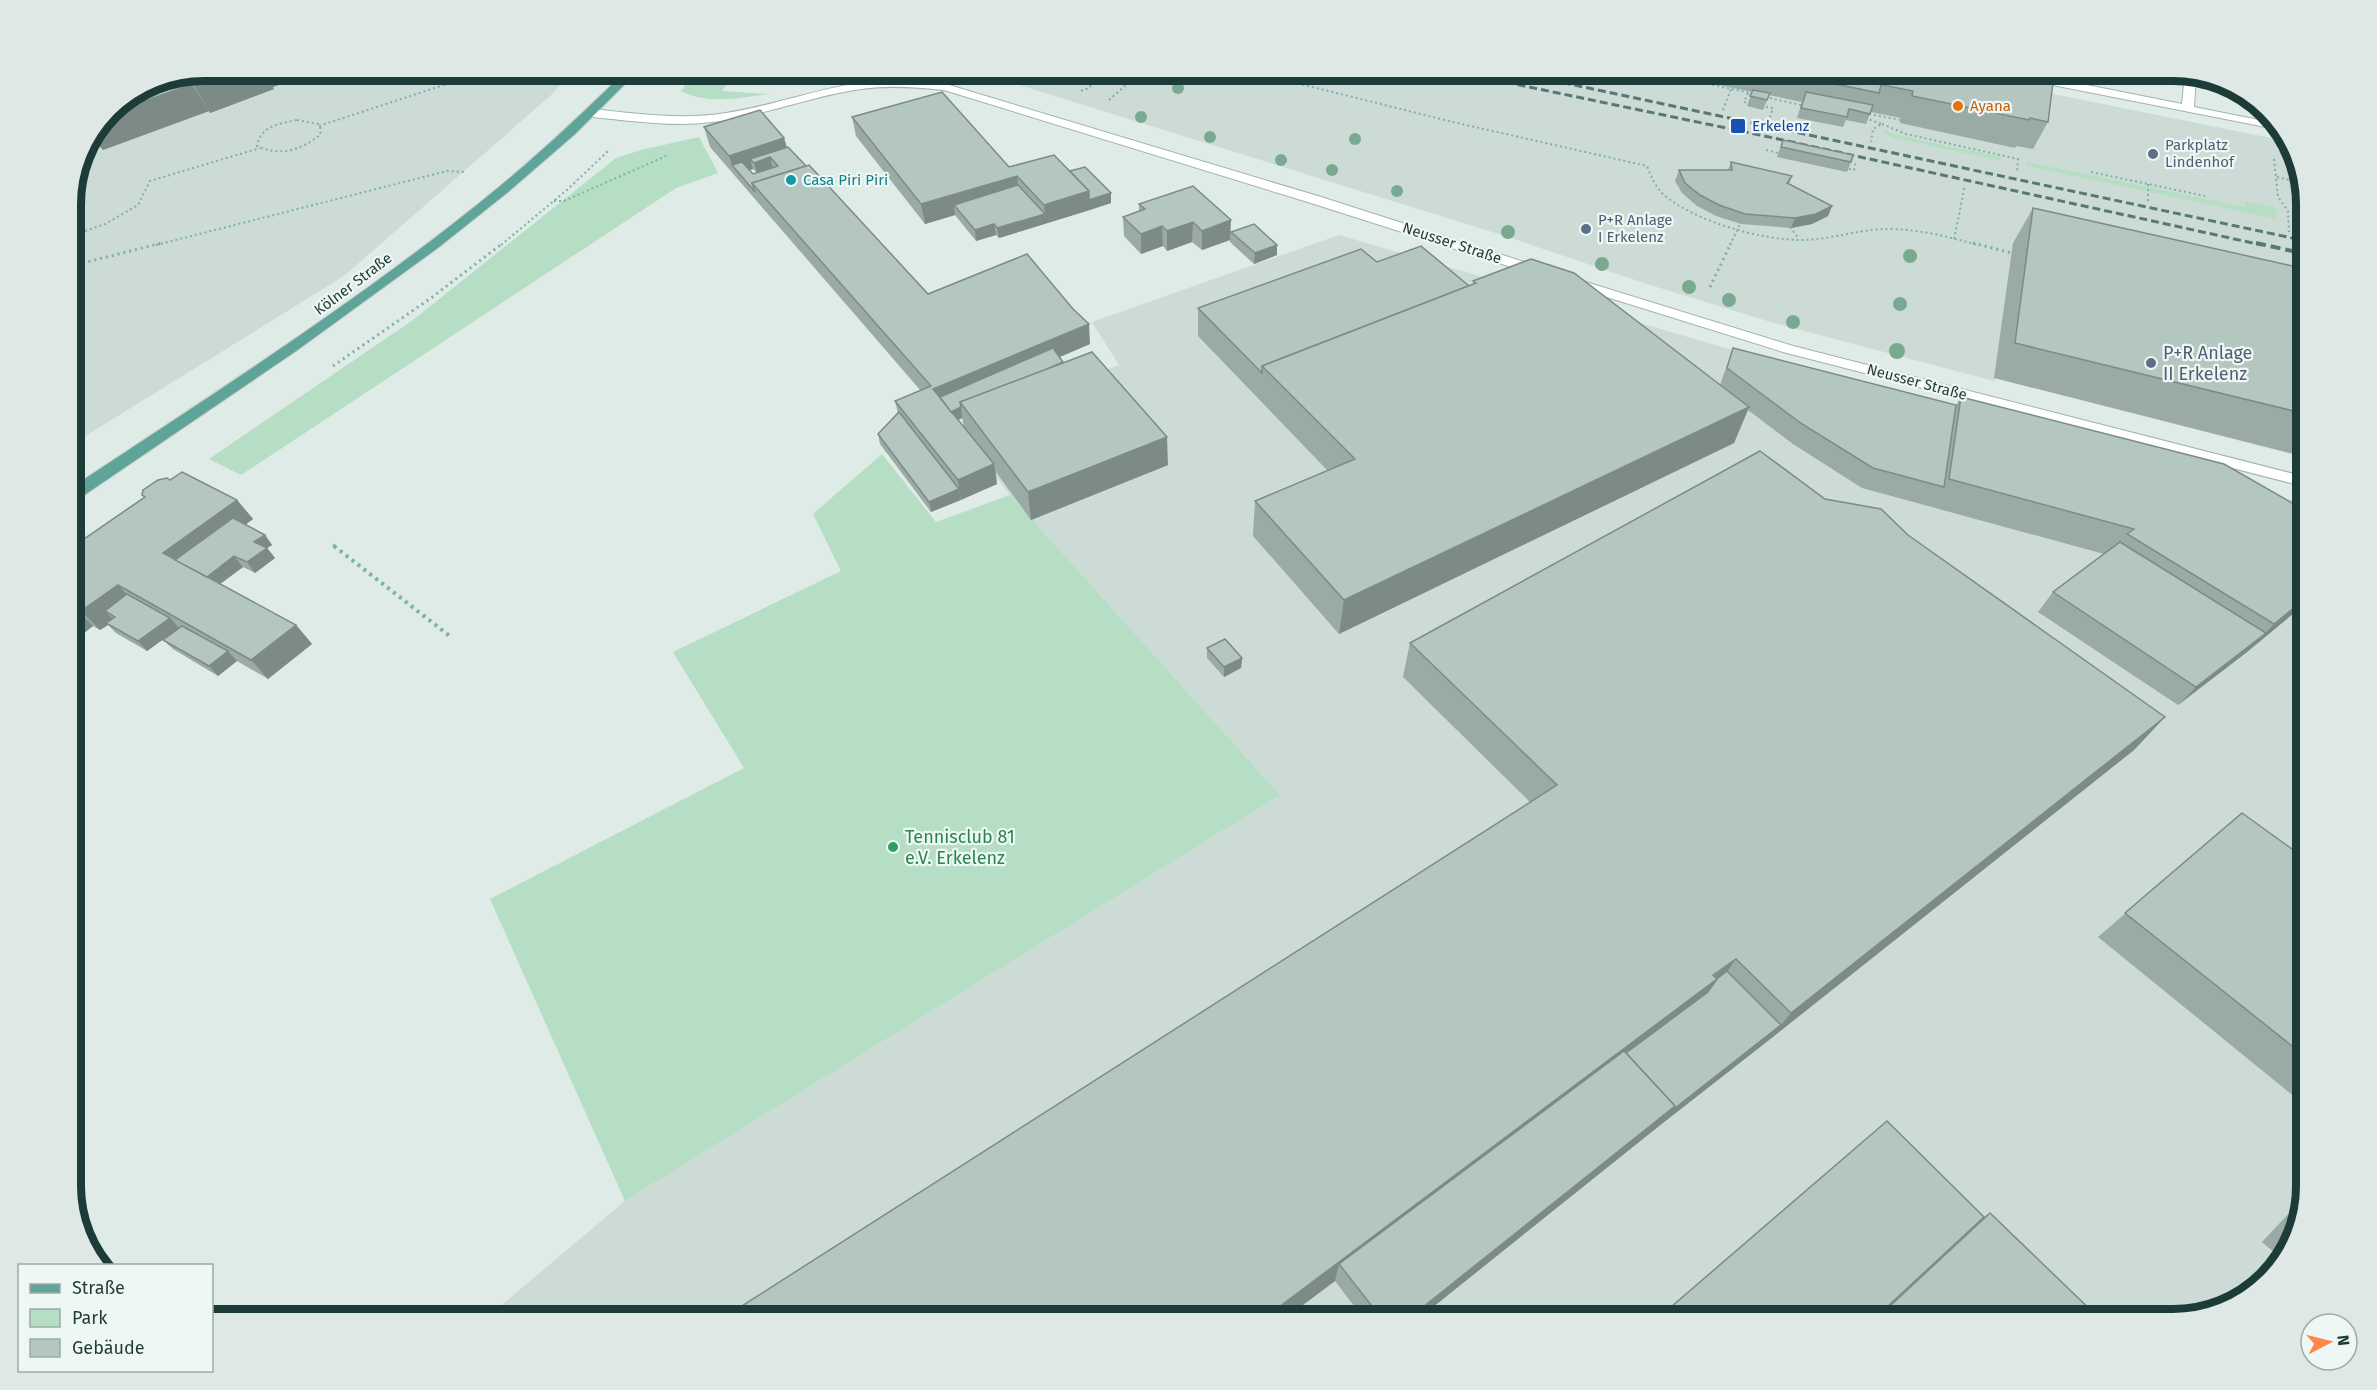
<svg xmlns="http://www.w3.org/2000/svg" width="2377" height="1390" font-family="'Fira Sans',sans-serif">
<rect width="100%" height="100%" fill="#deebe6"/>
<g fill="#ccdbd6">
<path d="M 978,70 L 1940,71 L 2290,142 L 2306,195 L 2306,458 L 1995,378 L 1994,381 L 1774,323 L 1647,284 L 1502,235 L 977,72 Z"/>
<path d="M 204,71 L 574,71 L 550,96 L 344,276 L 71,445 L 71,195 L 84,145 L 110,109 Z"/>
<path d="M 1339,235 L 1794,368 L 2306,504 L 2306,1187 L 2289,1253 L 2240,1301 L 2174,1319 L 485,1319 L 625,1201 L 1280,795 L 1010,495 L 959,429 L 1119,365 L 1092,322 Z"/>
</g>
<g fill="#b5dec4">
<path d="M 737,71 L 722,91 L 769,94 C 739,98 709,105 681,91 L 694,71 Z"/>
<path d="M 1886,131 L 1896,135 L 2001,157 L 2001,161 L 1894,138 L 1883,133 Z"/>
<path d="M 699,137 L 718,173 L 676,188 L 241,475 L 209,459 L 413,320 L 616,158 L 641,150 Z"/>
<path d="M 2026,162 L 2245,207 L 2245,201 L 2276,208 L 2277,219 L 2027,166 Z"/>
<path d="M 882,454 L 936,522 L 1010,495 L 1280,795 L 625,1201 L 490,899 L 744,768 L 673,652 L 841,571 L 813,514 Z"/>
</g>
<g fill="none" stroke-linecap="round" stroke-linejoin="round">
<defs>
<g id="minor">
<path d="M 1987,70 L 2012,70 L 2182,104 L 2185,74 L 2196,76 L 2194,107 L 2274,123 L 2281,130 L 1992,73 Z"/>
<path d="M 897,80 L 949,85 L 1321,197 L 1543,268 L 1545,271 L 1543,274 L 1533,274 L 1311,203 L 944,90 C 916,87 888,85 861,89 C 811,96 763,116 713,122 C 673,127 632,121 593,117 L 587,113 L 593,109 C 637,114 682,120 726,113 C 784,104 838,80 897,80 Z"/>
<path d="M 1573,278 L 1793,346 L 2306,477 L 2306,487 L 1783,352 L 1568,285 L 1566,282 Z"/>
</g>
<path id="major" d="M 627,70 L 639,70 L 575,134 L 508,192 L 439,247 L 296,351 L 77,500 L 71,501 L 71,488 C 216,392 364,298 499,187 C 544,150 585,111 627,70 Z"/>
</defs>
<use href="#minor" stroke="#a1b3ae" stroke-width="2"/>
<use href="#major" stroke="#c0c8c7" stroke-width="2"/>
<g stroke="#7cb1a6" stroke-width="2" stroke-dasharray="2 3" stroke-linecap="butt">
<path d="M 1061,70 L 1088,70"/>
<path d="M 1244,70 L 1453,122 L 1647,166 C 1651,176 1655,186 1663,194 C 1693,221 1761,240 1801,240 C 1832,240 1861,228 1892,229 C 1922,230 1950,237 1978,245"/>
<path d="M 1644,70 L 1755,94"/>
<path d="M 1566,78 L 1569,70"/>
<path d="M 670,83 L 681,70"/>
<path d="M 1596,84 L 1603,70"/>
<path d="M 1081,91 L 1089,88 L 1103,70"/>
<path d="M 1748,93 L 1744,102 L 1751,104"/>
<path d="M 1765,97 L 1805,106"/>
<path d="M 1109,100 L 1143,70"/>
<path d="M 1761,106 L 1773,108 L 1769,120"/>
<path d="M 1723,110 L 1731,89"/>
<path d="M 1869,114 L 1901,120"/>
<path d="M 1865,118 L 1882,124 L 1873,129 L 1871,142"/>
<path d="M 297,120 L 318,124 L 321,129 L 320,135 C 301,150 280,157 257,146 C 260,126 281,123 297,120 Z"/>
<path d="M 1882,124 L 1906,134 L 2018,159 L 2017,173"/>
<path d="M 319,126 L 462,79"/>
<path d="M 1766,150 L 1781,154"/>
<path d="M 2274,159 L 2278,197 L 2288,211 L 2289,232"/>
<path d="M 1844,168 L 1854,170 L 1856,161"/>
<path d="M 2091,172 L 2205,196"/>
<path d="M 2277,177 L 2302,183"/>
<path d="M 2148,184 L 2148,201"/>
<path d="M 554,201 L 564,201 L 666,156"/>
<path d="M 1790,227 L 1799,239"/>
<path d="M 71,236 L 105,224 L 138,205 L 150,181 L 260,148"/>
<path d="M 1954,239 L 1965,185"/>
<path d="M 156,245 L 447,171 L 466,172"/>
<path d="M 501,245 L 568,189 L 608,151"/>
<path d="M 1730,245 L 1742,220"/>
</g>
<g stroke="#7cb1a6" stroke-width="3" stroke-dasharray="2 4" stroke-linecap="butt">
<path d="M 1973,243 L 2012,253"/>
<path d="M 71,266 L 162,243"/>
<path d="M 1710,287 L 1731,243"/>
<path d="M 333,366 L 431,298 L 503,243"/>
<path d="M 71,538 L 79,533"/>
<path d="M 333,545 L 336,547"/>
</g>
<path stroke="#7cb1a6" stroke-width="4" stroke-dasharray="3 4.5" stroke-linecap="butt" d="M 334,546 L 451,637"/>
<use href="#minor" fill="#fff" fill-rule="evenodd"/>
<use href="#major" fill="#5fa499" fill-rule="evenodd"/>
<g stroke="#587872" stroke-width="3" stroke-dasharray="8 4" stroke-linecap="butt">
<path d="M 1447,70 L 1760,135 L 2262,245"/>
<path d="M 1504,70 L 2306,241"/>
</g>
<path stroke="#587872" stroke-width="4" stroke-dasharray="10 5" stroke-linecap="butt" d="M 2256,243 L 2306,254"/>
</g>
<g fill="#79aa91">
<circle cx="1178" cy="88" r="6"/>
<circle cx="1141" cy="117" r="6"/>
<circle cx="1210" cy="137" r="6"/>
<circle cx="1355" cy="139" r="6"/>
<circle cx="1281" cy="160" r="6"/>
<circle cx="1332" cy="170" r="6"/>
<circle cx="1397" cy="191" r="6"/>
<circle cx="1508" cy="232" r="7"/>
<circle cx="1910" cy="256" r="7"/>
<circle cx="1602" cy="264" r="7"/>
<circle cx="1689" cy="287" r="7"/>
<circle cx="1729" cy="300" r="7"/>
<circle cx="1900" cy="304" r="7"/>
<circle cx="1793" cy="322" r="7"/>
<circle cx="1897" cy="351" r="8"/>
</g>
<g fill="#9aaaa5" fill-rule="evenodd">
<path d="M 204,70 L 319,70 L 273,87 L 274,89 L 210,113 L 209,111 L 103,150 L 90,138 L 110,109 Z"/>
<path d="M 1651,70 L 1992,70 L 2048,122 L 2033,149 L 2016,146 L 2015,148 L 1900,123 L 1901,118 L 1871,112 L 1866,124 L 1846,120 L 1843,127 L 1797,118 L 1802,102 L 1769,95 L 1763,110 L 1747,106 L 1752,92 Z"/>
<path d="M 2111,70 L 2173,70 L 2181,73 L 2175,83 Z"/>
<path d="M 2199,77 L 2240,88 L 2249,97 L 2199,88 Z"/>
<path d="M 852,117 L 1009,167 L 1070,171 L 1111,193 L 1111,203 L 999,238 L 996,235 L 976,241 L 955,215 L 925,224 L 856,136 Z"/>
<path d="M 704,127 L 784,138 L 787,147 L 928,294 L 1090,344 L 1060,357 L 1063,363 L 1168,465 L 1031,520 L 996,472 L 997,484 L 931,512 L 880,444 L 878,434 L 898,413 L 895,401 L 921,391 L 710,147 ZM 753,169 L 757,173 L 753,174 L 749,170 ZM 962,418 L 964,427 L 958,420 Z"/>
<path d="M 1783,140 L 1851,162 L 1847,172 L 1777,157 Z"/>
<path d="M 1731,162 L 1792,176 L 1789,184 L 1832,206 L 1828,216 L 1812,224 L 1791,228 L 1741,224 L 1716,216 L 1697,206 L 1682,193 L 1675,181 L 1679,170 L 1728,170 Z"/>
<path d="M 1139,204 L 1277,245 L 1277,255 L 1254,264 L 1230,242 L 1230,240 L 1202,250 L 1192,242 L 1167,251 L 1163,246 L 1141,254 L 1124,236 L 1123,217 L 1139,211 Z"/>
<path d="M 2033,208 L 2306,269 L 2306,457 L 1994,378 L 2013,243 Z"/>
<path d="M 1377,262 L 1469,286 L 1473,285 L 1473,281 L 1720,385 L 1733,348 L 1956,405 L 1961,397 L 2306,511 L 2306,603 L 2247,652 L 2178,705 L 2038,612 L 2053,592 L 2104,554 L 1862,488 L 1793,444 L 1748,410 L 1734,443 L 1339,634 L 1253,536 L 1255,501 L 1328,471 L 1198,336 L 1198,308 Z"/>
<path d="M 170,480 L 237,500 L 253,519 L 245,525 L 265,535 L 272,545 L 267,548 L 275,558 L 255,573 L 243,567 L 220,584 L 296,625 L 312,644 L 268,679 L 237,661 L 218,676 L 173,649 L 163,640 L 178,628 L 147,651 L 116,633 L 108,625 L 100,630 L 93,626 L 71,643 L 71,548 L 144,497 L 142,495 Z"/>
<path d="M 1825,499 L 1908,535 L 2165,717 L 2134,750 L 1769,1040 L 1659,1126 L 1418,1319 L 1364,1319 L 1335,1281 L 1284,1319 L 1530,802 L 1403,677 L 1410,643 Z"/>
<path d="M 1207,648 L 1242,658 L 1241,668 L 1224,677 L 1207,658 Z"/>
<path d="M 2242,813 L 2306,859 L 2306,1106 L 2098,937 Z"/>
<path d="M 2304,1197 L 2289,1253 L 2282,1259 L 2262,1242 Z"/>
<path d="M 1990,1213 L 2100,1319 L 1657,1319 L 1984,1217 Z"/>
</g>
<g fill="#7d8b86">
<path d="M 236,70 L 319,70 L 273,87 L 274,89 L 210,113 L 194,85 Z"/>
<path d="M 192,84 L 209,111 L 103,150 L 92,134 L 106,115 Z"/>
<path d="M 784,138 L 789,157 L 770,157 L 773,168 L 757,173 L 754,163 L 750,159 L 753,169 L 739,174 L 732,165 L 729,156 Z"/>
<path d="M 1017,176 L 1019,196 L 954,205 L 955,215 L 925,224 L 921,204 Z"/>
<path d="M 1089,191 L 1090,210 L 999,238 L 997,228 L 1045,214 L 1044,205 Z"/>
<path d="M 1111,193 L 1111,203 L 1090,210 L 1089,200 Z"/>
<path d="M 1832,206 L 1828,216 L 1812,224 L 1791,228 L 1795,218 Z"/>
<path d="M 1231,220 L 1230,240 L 1202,250 L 1202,231 Z"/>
<path d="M 1193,222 L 1192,242 L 1167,251 L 1167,231 Z"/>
<path d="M 994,224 L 996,235 L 976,241 L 975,230 Z"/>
<path d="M 1162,226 L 1163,246 L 1141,254 L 1141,234 Z"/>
<path d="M 1277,245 L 1277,255 L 1254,264 L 1255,253 Z"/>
<path d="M 1089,324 L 1090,344 L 942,407 L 933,389 Z"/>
<path d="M 961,407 L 962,418 L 949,424 L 947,414 Z"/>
<path d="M 1749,407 L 1734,443 L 1339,634 L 1344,600 Z"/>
<path d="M 1167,437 L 1168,465 L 1031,520 L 1028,492 Z"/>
<path d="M 994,464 L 997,484 L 961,500 L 958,480 Z"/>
<path d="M 959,489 L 961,500 L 931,512 L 929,502 Z"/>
<path d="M 237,500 L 253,519 L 184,570 L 163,553 Z"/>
<path d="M 265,535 L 272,545 L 267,548 L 275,558 L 255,573 L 247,562 L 254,542 Z"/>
<path d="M 234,556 L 243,567 L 212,590 L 203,580 Z"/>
<path d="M 118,585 L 136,604 L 115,617 L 105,611 L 114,620 L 106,623 L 108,625 L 100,630 L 81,611 Z"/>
<path d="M 2306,598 L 2306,603 L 2247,652 L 2274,624 Z"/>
<path d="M 74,607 L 93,626 L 71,643 L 71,609 Z"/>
<path d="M 170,618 L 179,628 L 147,651 L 138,641 Z"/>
<path d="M 296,625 L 312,644 L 268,679 L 251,660 Z"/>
<path d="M 2266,633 L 2247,652 L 2178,705 L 2196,687 Z"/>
<path d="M 228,651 L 237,661 L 218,676 L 209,666 Z"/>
<path d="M 1242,658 L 1241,668 L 1224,677 L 1224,667 Z"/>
<path d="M 71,668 L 76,674 L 71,678 Z"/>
<path d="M 2165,717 L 2134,750 L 1769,1040 L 1659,1126 L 1418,1319 L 1408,1319 L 1675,1106 L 1781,1025 L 1791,1013 Z"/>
<path d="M 1736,959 L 1716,987 L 1339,1264 L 1335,1281 L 1284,1319 L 1263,1319 Z"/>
</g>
<g fill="#b3c6c0" stroke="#7d8b86" stroke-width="1.5">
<path d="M 204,70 L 236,70 L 194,85 L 192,84 L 106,115 L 110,109 L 153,81 Z"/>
<path d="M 1791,70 L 1814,70 L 1813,75 Z"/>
<path d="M 1814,70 L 1885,70 L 1879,93 L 1811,79 Z"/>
<path d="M 1886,70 L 1992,70 L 2053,82 L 2048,122 L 2030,118 L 2029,120 L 1912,96 L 1913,91 L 1882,85 Z"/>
<path d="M 2167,70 L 2173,70 L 2181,73 Z"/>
<path d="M 1753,90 L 1770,93 L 1767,100 L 1750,96 Z"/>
<path d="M 942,92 L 1009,167 L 1054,155 L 1089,191 L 1044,205 L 1017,176 L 921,204 L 852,117 Z"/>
<path d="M 1806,92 L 1873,105 L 1870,114 L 1849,109 L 1847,117 L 1801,108 Z"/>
<path d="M 760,110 L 784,138 L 729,156 L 704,127 Z"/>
<path d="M 1783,140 L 1853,155 L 1851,162 L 1781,147 Z"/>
<path d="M 788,147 L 806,166 L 752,183 L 755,192 L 732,165 L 742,162 L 753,174 L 778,166 L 770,157 L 754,163 L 750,159 Z"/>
<path d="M 1731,162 L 1792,176 L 1787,183 L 1832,206 L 1816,214 L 1795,218 L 1745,214 L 1719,205 L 1700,195 L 1685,183 L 1679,170 L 1732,170 Z"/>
<path d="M 809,165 L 928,294 L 1027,254 L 1073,309 L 1089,324 L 933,389 L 994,464 L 958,480 L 895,401 L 931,386 L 752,183 Z"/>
<path d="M 1085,167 L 1111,193 L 1089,200 L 1089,191 L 1070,171 Z"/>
<path d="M 1018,185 L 1045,214 L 997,228 L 994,224 L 975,230 L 954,205 Z"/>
<path d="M 1193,186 L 1231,220 L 1202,231 L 1193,222 L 1167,231 L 1162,226 L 1141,234 L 1123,217 L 1145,209 L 1139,204 Z"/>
<path d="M 2033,208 L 2306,269 L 2306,414 L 2015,343 Z"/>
<path d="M 1254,224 L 1277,245 L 1255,253 L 1231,232 Z"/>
<path d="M 1421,246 L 1469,286 L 1262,366 L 1262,373 L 1198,308 L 1361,249 L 1377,262 Z"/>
<path d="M 1531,259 L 1574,273 L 1749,407 L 1344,600 L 1255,501 L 1355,459 L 1262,366 L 1476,283 L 1473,281 Z"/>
<path d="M 1053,348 L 1063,362 L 1045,370 L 960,402 L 961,407 L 951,412 L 940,397 Z"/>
<path d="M 1733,348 L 1956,405 L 1944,487 L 1873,468 L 1802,424 L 1727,368 Z"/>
<path d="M 1092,352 L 1167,437 L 1028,492 L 960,402 Z"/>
<path d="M 1961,397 L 2224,464 L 2306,511 L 2306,598 L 2274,624 L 2127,534 L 2134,529 L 1949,479 Z"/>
<path d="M 899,412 L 959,489 L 929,502 L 878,434 Z"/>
<path d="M 1760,451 L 1825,499 L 1881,509 L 1908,535 L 2165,717 L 1791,1013 L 1736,959 L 1713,975 L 1717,979 L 1263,1319 L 720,1320 L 1557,785 L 1410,643 Z"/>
<path d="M 182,472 L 237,500 L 163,553 L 296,625 L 251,660 L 118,585 L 81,611 L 74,607 L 71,609 L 71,548 L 145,497 L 142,495 L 143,490 L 158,480 L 167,478 L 170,480 Z"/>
<path d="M 233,518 L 265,535 L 254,542 L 267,548 L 247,562 L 234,556 L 207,577 L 175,560 Z"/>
<path d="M 2120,542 L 2266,633 L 2196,687 L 2053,592 Z"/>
<path d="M 127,594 L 170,618 L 138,641 L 106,623 L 115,617 L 105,611 Z"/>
<path d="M 182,626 L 228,651 L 209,666 L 163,640 Z"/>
<path d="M 1225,639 L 1242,658 L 1224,667 L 1207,648 Z"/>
<path d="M 2242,813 L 2306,859 L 2306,1057 L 2125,913 Z"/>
<path d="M 1727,971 L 1781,1025 L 1670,1112 L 1675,1106 L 1626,1053 L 1708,992 L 1717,979 Z"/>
<path d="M 1624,1051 L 1675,1106 L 1408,1319 L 1382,1319 L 1339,1264 Z"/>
<path d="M 1887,1121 L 1984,1217 L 1874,1319 L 1657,1319 Z"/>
<path d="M 1990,1213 L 2100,1319 L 1876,1319 Z"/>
</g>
<circle fill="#e8710a" stroke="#eff7f4" stroke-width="2" cx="1958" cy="106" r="6"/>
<rect fill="#1a4fb4" stroke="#eff7f4" stroke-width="2" x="1730" y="118" width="16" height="16" rx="3"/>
<g fill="#5c6f8a" stroke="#eff7f4" stroke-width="2">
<circle cx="2153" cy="154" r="6"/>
<circle cx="1586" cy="229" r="6"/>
<circle cx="2151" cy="363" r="6"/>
</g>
<circle fill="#0f9aa8" stroke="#eff7f4" stroke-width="2" cx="791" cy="180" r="6"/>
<circle fill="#2e9e5b" stroke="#eff7f4" stroke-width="2" cx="893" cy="847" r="6"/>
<g text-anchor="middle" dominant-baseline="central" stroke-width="4.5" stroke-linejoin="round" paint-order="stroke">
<g font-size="15" fill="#c56008" stroke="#eff7f4" text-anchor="start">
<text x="1970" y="106">Ayana</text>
</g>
<g font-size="15" fill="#164399" stroke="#eff7f4" text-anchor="start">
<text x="1752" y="126">Erkelenz</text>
</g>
<g font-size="15" fill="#4e5e75" stroke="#eff7f4" text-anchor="start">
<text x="2165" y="145">Parkplatz<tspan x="2165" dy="17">Lindenhof</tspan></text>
<text x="1598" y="220">P+R Anlage<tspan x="1598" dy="17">I Erkelenz</tspan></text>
</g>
<g font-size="15" fill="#0d838f" stroke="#eff7f4" text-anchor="start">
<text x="803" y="180">Casa Piri Piri</text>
</g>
<g font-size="15" fill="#1e3c37" stroke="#eff7f4">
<text transform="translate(1452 243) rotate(18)">Neusser Straße</text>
<text transform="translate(353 284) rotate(-37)">Kölner Straße</text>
<text transform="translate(1917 382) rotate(15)">Neusser Straße</text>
</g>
<g font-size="18" fill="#4e5e75" stroke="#eff7f4" text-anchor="start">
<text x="2163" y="353">P+R Anlage<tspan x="2163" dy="21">II Erkelenz</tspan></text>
</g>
<g font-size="18" fill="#27864d" stroke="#eff7f4" text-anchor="start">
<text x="905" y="837">Tennisclub 81<tspan x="905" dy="21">e.V. Erkelenz</tspan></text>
</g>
</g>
<path d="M0 0H2377V1390H0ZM204 81H2173A123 123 0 0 1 2296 204V1186A123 123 0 0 1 2173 1309H204A123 123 0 0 1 81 1186V204A123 123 0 0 1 204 81Z" fill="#dee8e5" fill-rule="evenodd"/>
<path fill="none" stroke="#1e3c37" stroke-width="8" d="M204 81H2173A123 123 0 0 1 2296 204V1186A123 123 0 0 1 2173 1309H204A123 123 0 0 1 81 1186V204A123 123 0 0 1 204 81Z"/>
<rect x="18" y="1264" width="195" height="108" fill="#eff7f4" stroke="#9baca8" stroke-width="1.5"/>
<rect x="30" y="1284" width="30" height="9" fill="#5fa499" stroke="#9baca8" stroke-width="1.5"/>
<text x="72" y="1294" font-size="18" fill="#1e3c37">Straße</text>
<rect x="30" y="1309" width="30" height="18" fill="#b5dec4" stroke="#9baca8" stroke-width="1.5"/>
<text x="72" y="1324" font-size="18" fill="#1e3c37">Park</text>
<rect x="30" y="1339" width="30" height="18" fill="#b3c6c0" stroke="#9baca8" stroke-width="1.5"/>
<text x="72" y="1354" font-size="18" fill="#1e3c37">Gebäude</text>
<g transform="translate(2329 1342) rotate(83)"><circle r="28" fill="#eff7f4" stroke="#9baca8" stroke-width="1.5"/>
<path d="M0-4.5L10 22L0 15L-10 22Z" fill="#fd884a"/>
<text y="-9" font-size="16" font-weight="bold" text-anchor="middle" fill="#1e3c37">N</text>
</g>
</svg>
